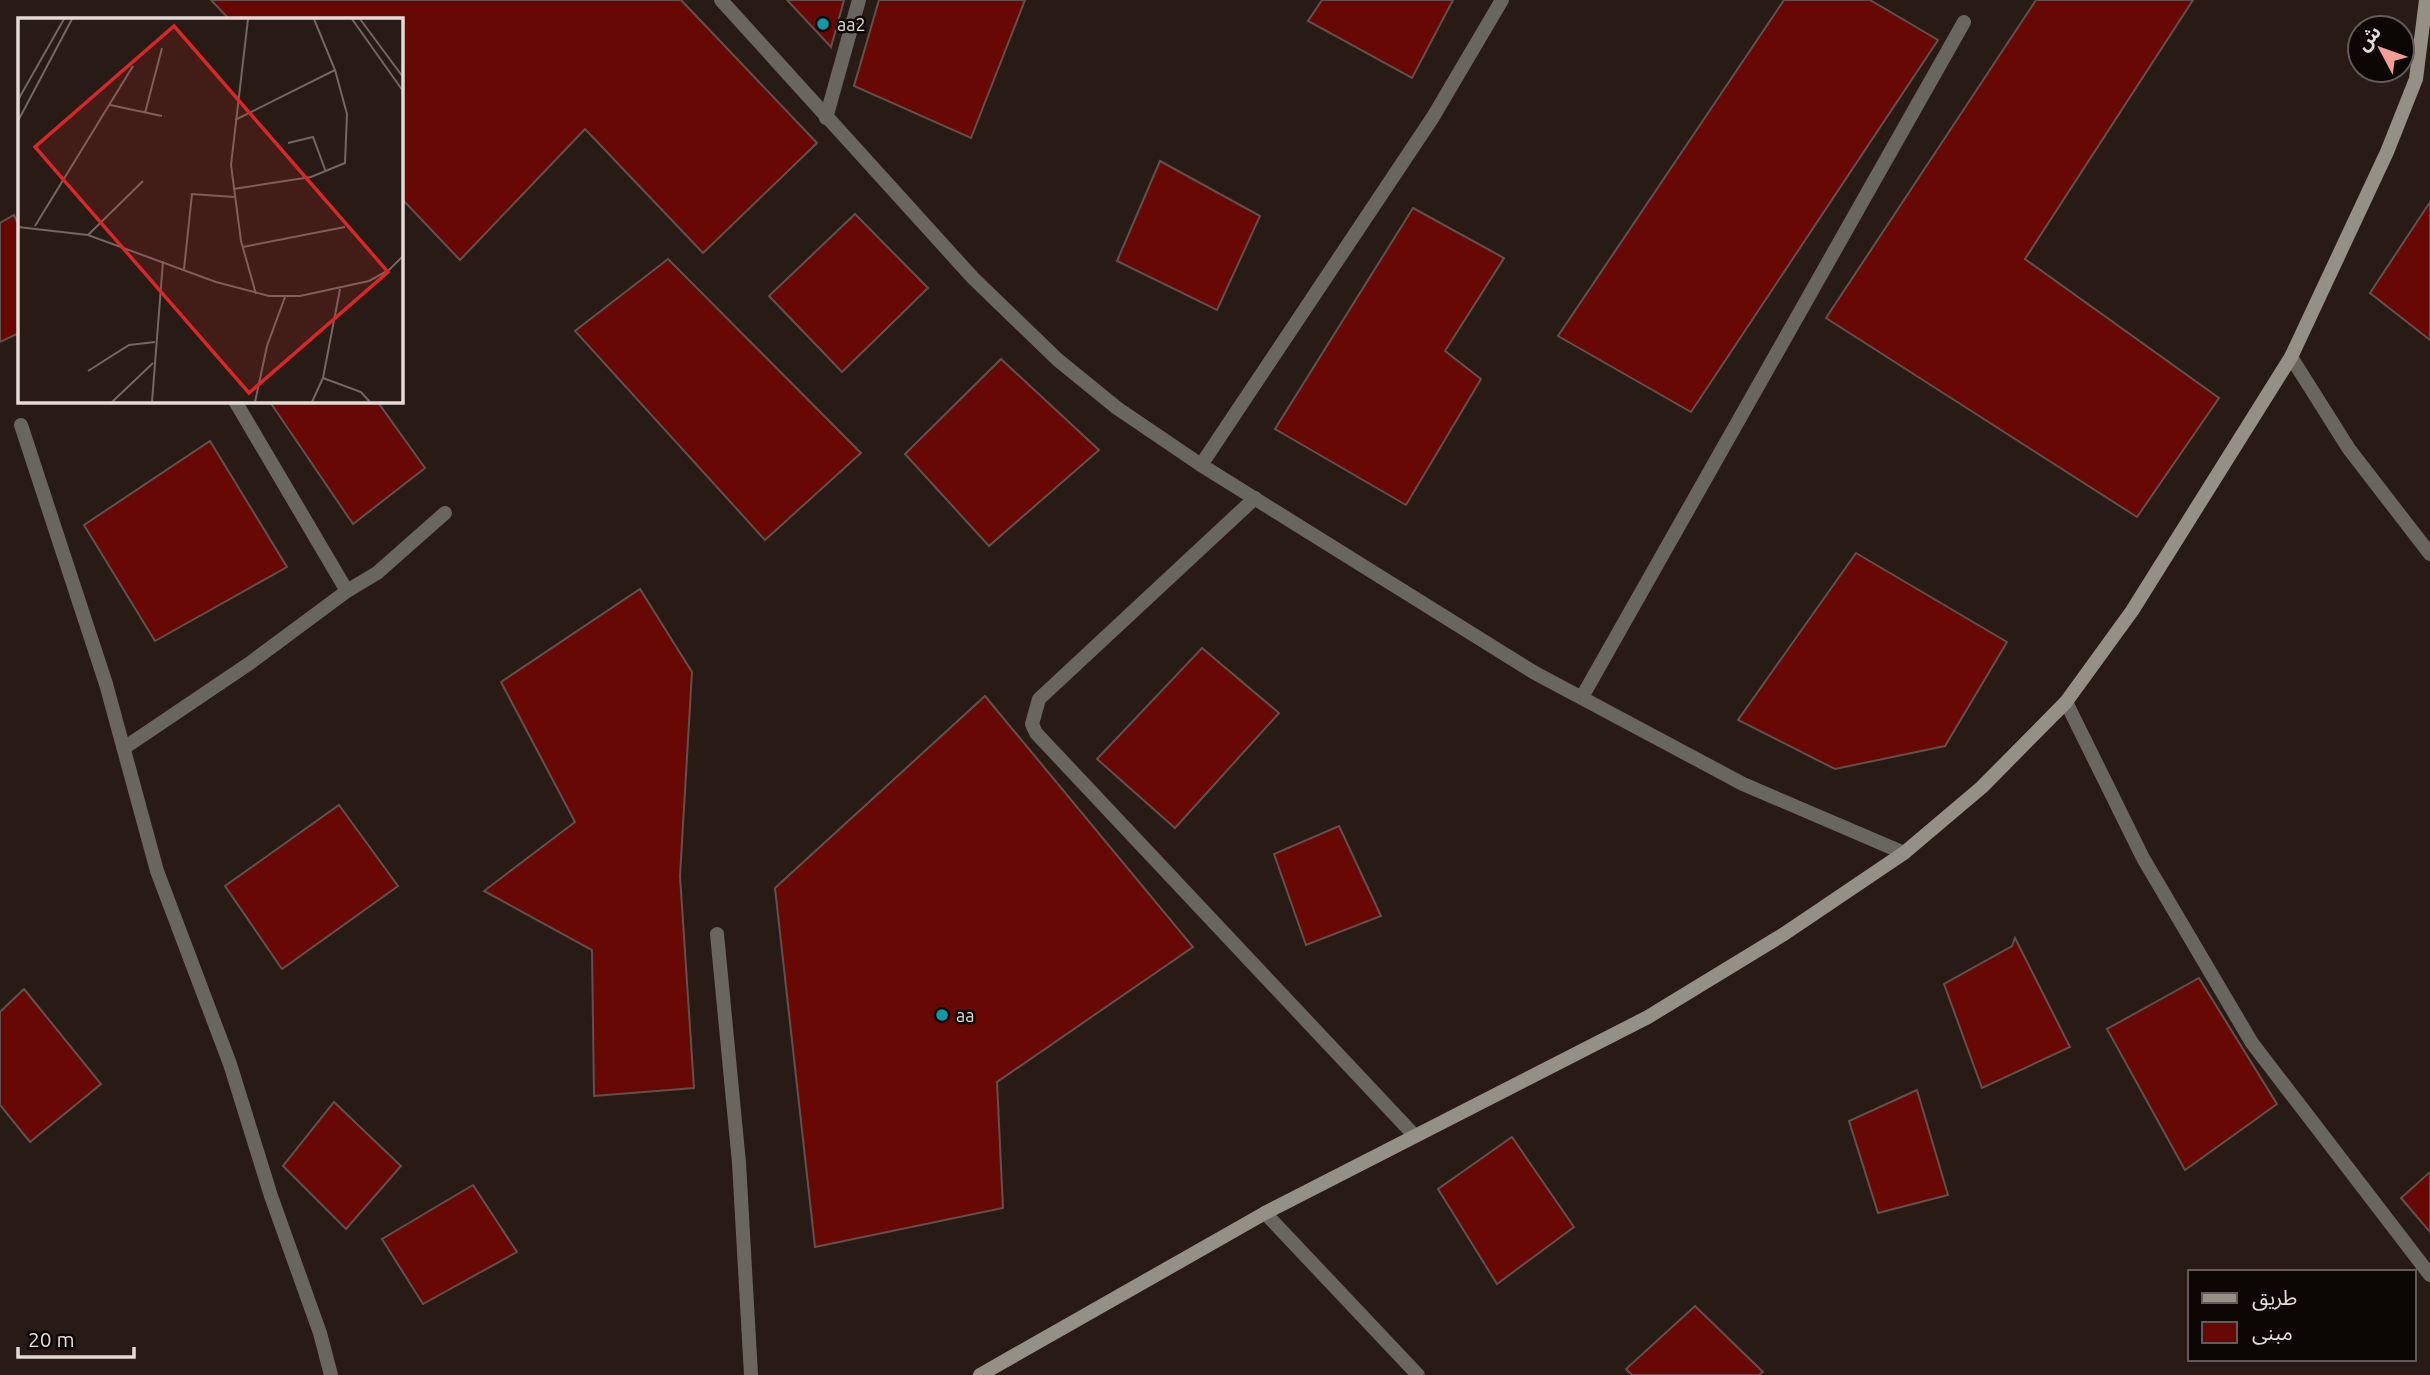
<svg xmlns="http://www.w3.org/2000/svg" width="2430" height="1375" font-family="Ubuntu,'Noto Sans Arabic',sans-serif">
<rect width="100%" height="100%" fill="#281a14"/>
<g fill="#680804" stroke="#62504d" stroke-width="2">
<path d="M 211,0 L 681,0 L 817,143 L 703,253 L 585,129 L 460,260 L 401,198 L 401,19 L 229,19 Z"/>
<path d="M 787,0 L 844,0 L 831,47 Z"/>
<path d="M 879,0 L 1025,0 L 971,138 L 854,86 Z"/>
<path d="M 1322,0 L 1453,0 L 1412,78 L 1308,21 Z"/>
<path d="M 1784,0 L 1870,0 L 1938,40 L 1691,412 L 1558,336 Z"/>
<path d="M 2036,0 L 2193,0 L 2025,259 L 2219,398 L 2137,517 L 1826,318 Z"/>
<path d="M 1160,161 L 1260,216 L 1217,310 L 1117,261 Z"/>
<path d="M 2430,202 L 2430,340 L 2370,293 Z"/>
<path d="M 1413,208 L 1504,258 L 1445,351 L 1481,379 L 1406,505 L 1275,429 Z"/>
<path d="M 855,214 L 928,288 L 842,372 L 769,296 Z"/>
<path d="M 14,215 L 19,226 L 19,333 L 0,342 L 0,223 Z"/>
<path d="M 668,259 L 861,453 L 765,540 L 575,331 Z"/>
<path d="M 1001,359 L 1099,450 L 989,546 L 905,454 Z"/>
<path d="M 272,401 L 377,401 L 425,468 L 353,524 L 270,402 Z"/>
<path d="M 210,441 L 287,567 L 155,641 L 84,525 Z"/>
<path d="M 1856,553 L 2007,642 L 1945,746 L 1835,769 L 1738,720 Z"/>
<path d="M 640,589 L 692,672 L 680,876 L 694,1088 L 594,1096 L 592,950 L 484,891 L 575,822 L 501,682 Z"/>
<path d="M 1202,648 L 1279,713 L 1175,828 L 1097,759 Z"/>
<path d="M 985,696 L 1193,947 L 997,1082 L 1003,1208 L 815,1247 L 775,888 Z"/>
<path d="M 339,805 L 398,886 L 282,969 L 225,886 Z"/>
<path d="M 1339,826 L 1381,916 L 1306,945 L 1274,854 Z"/>
<path d="M 2015,938 L 2070,1047 L 1982,1088 L 1944,984 L 2012,946 Z"/>
<path d="M 2199,978 L 2277,1104 L 2185,1170 L 2107,1029 Z"/>
<path d="M 24,989 L 101,1084 L 30,1142 L 0,1105 L 0,1012 Z"/>
<path d="M 1917,1090 L 1948,1195 L 1878,1213 L 1849,1121 Z"/>
<path d="M 334,1102 L 401,1166 L 346,1229 L 283,1166 Z"/>
<path d="M 1512,1137 L 1574,1227 L 1497,1284 L 1438,1189 Z"/>
<path d="M 2430,1172 L 2430,1232 L 2401,1198 Z"/>
<path d="M 473,1185 L 517,1252 L 423,1304 L 382,1239 Z"/>
<path d="M 1695,1306 L 1763,1372 L 1759,1375 L 1632,1375 L 1626,1369 Z"/>
</g>
<g fill="none" stroke-linecap="round" stroke-linejoin="round">
<g stroke="#69665f" stroke-width="14">
<path d="M 721,0 L 973,278 L 1058,360 L 1117,408 L 1201,465 L 1535,673 L 1743,784 L 1904,853"/>
<path d="M 826,118 L 859,0"/>
<path d="M 2291,357 L 2349,449 L 2430,554"/>
<path d="M 235,401 L 347,591"/>
<path d="M 21,425 L 106,684 L 157,871 L 230,1064 L 271,1196 L 320,1333 L 331,1375"/>
<path d="M 1201,465 L 1433,117 L 1502,0"/>
<path d="M 1255,498 L 1039,699 L 1032,724 L 1036,733 L 1414,1135"/>
<path d="M 1582,697 L 1964,22"/>
<path d="M 2066,702 L 2143,858 L 2252,1043 L 2430,1275"/>
<path d="M 124,748 L 250,663 L 347,591 L 377,573 L 445,513"/>
<path d="M 717,934 L 739,1163 L 751,1375"/>
<path d="M 1265,1213 L 1418,1375"/>
</g>
<path stroke="#959085" stroke-width="14" d="M 980,1375 L 1265,1213 L 1648,1017 L 1784,934 L 1904,853 L 1982,787 L 2066,702 L 2132,611 L 2291,357 L 2387,152 L 2416,79 L 2426,0"/>
</g>
<g fill="#0f9aa8" stroke="#0c0705" stroke-width="2.5">
<circle cx="823" cy="24" r="7"/>
<circle cx="942" cy="1015" r="7"/>
</g>
<g text-anchor="middle" dominant-baseline="central" stroke-width="5" stroke-linejoin="round" paint-order="stroke">
<g font-size="18" fill="#e4dad6" stroke="#0c0705" text-anchor="start">
<text x="837" y="24">aa2</text>
<text x="956" y="1015">aa</text>
</g>
</g>
<g transform="translate(18 18)">
<rect width="385" height="385" fill="#281a14"/>
<path fill="none" stroke="#736762" stroke-width="2" d="M 230,1 L 213,147 L 223,223 L 238,276M 334,1 L 385,73M 342,1 L 385,59M 0,82 L 46,1M 92,87 L 144,98M 127,95 L 144,30M 217,102 L 317,52 L 296,1M 0,103 L 54,1M 270,125 L 295,119 L 308,154M 215,171 L 293,159 L 327,145 L 329,96 L 317,52M 17,208 L 115,48M 0,209 L 70,217 L 198,264 L 251,278 L 282,278 L 351,263 L 371,252 L 385,238M 70,217 L 125,163M 225,229 L 327,209M 166,251 L 174,176 L 216,179M 70,353 L 111,327 L 137,324M 305,360 L 343,374 L 352,384M 94,384 L 135,345M 134,384 L 145,243M 237,384 L 249,328 L 267,279M 294,384 L 305,360 L 322,271"/>
<path fill="#d62828" fill-opacity="0.15" stroke="#d62828" stroke-width="3.5" d="M 156,8 L 370,254 L 231,375 L 17,129 Z"/>
<rect width="385" height="385" fill="none" stroke="#e4dad6" stroke-width="3.5"/>
</g>
<rect x="2188" y="1270" width="228" height="91" fill="#0c0705" stroke="#625b59" stroke-width="2"/>
<rect x="2202" y="1293" width="35" height="10" fill="#959085" stroke="#625b59" stroke-width="2"/>
<text x="2252" y="1305" font-size="21" fill="#e4dad6">طريق</text>
<rect x="2202" y="1322" width="35" height="21" fill="#680804" stroke="#625b59" stroke-width="2"/>
<text x="2252" y="1340" font-size="21" fill="#e4dad6">مبنى</text>
<g transform="translate(2381 49) rotate(311)"><circle r="33" fill="#0c0705" stroke="#625b59" stroke-width="2"/>
<path d="M0-5L12 26L0 18L-12 26Z" fill="#f59c94"/>
<text y="-10" font-size="19" font-weight="bold" text-anchor="middle" fill="#e4dad6">ش</text>
</g>
<path d="M18 1347v10h116v-10" fill="none" stroke="#e4dad6" stroke-width="3.5"/>
<text x="28" y="1347" font-size="21" fill="#e4dad6" stroke="#0c0705" stroke-width="5" paint-order="stroke">20 m</text>
</svg>
